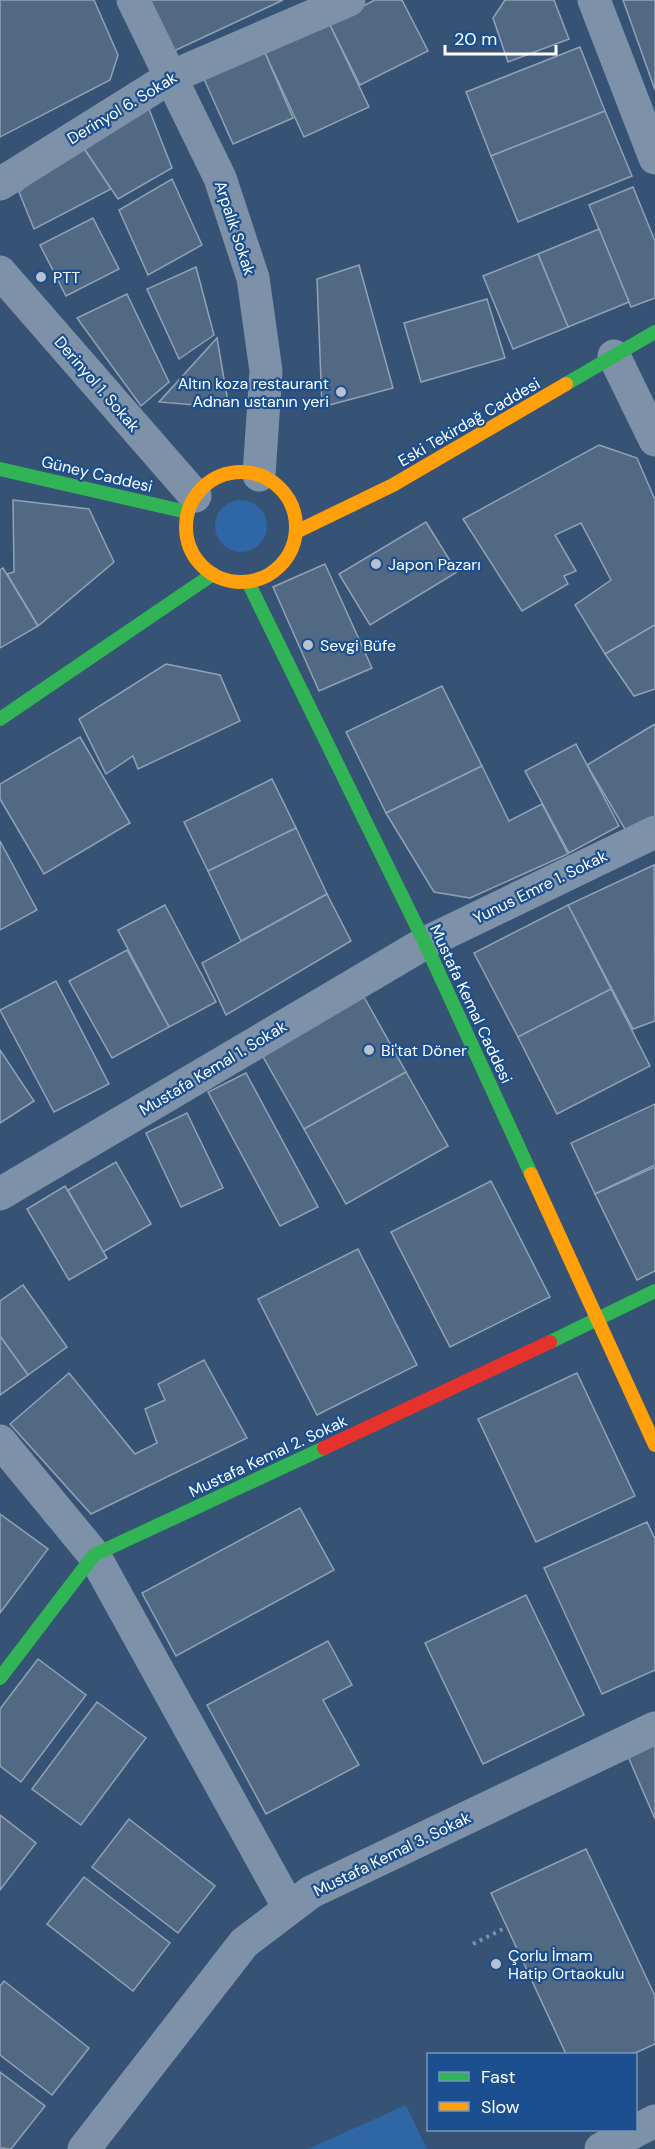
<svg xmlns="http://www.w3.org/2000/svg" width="655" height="2149" font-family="'DM Sans',sans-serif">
<rect width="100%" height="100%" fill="#365274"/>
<g fill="#2f66a5">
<circle cx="241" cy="526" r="26"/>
<path d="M 406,2105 L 427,2149 L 308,2149 Z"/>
</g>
<g fill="#526984" stroke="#92a2b6" stroke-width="1.5">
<path d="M 0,0 L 94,0 L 118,55 L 110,80 L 0,137 Z"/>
<path d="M 149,0 L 283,0 L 174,51 Z"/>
<path d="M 375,0 L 402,0 L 428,51 L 360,85 L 329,23 Z"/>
<path d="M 505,0 L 554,0 L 569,39 L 508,62 L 493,18 Z"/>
<path d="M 623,0 L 655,0 L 655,90 Z"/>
<path d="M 329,23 L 369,107 L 304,137 L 265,53 Z"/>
<path d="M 580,47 L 605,111 L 491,156 L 466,92 Z"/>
<path d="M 265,53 L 293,118 L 233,144 L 204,79 Z"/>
<path d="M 147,104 L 172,168 L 118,199 L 79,141 Z"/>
<path d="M 605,111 L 632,176 L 518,222 L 491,156 Z"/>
<path d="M 79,141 L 111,189 L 34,229 L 19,192 Z"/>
<path d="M 172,179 L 202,245 L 148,275 L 119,210 Z"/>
<path d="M 633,187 L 655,241 L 655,298 L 631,307 L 589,205 Z"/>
<path d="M 93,218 L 119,269 L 66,296 L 40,245 Z"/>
<path d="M 599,229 L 629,302 L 568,327 L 538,254 Z"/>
<path d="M 538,254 L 568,327 L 513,349 L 483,276 Z"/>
<path d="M 359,265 L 393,388 L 322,407 L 317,279 Z"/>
<path d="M 196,267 L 214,335 L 179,359 L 147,289 Z"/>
<path d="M 127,294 L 169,382 L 141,406 L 77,318 Z"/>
<path d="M 487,299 L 505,358 L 421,382 L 404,323 Z"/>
<path d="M 217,338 L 229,408 L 159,402 Z"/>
<path d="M 599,445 L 637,458 L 655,500 L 655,625 L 605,654 L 575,605 L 611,580 L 581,523 L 555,535 L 576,571 L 564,576 L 568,584 L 522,611 L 463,519 Z"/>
<path d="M 13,500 L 89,509 L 114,562 L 38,626 L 7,574 L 14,572 Z"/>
<path d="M 426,522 L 457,572 L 370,625 L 339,574 Z"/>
<path d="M 325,564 L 372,668 L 319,691 L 273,587 Z"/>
<path d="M 3,568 L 38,626 L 0,648 L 0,570 Z"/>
<path d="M 655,625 L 655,689 L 634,696 L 605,654 Z"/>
<path d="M 166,664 L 220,675 L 240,721 L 138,769 L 133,756 L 106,774 L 79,719 Z"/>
<path d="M 442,686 L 482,766 L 386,813 L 346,732 Z"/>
<path d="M 655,724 L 655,827 L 632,841 L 587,765 Z"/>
<path d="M 80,737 L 130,823 L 44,874 L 0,799 L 0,784 Z"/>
<path d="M 576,744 L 619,826 L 569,853 L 525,771 Z"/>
<path d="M 482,766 L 509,821 L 542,804 L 568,854 L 470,898 L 434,892 L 386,813 Z"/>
<path d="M 272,779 L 296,828 L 208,871 L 184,822 Z"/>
<path d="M 296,828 L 327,894 L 241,941 L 208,871 Z"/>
<path d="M 0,841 L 37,910 L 0,930 Z"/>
<path d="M 654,865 L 655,1021 L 633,1029 L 568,905 Z"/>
<path d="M 327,894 L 351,941 L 226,1015 L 202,963 Z"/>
<path d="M 165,905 L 216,1002 L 169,1027 L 118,930 Z"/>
<path d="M 568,905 L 611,989 L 518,1037 L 474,953 Z"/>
<path d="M 127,950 L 169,1027 L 112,1058 L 69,981 Z"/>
<path d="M 56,981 L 109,1084 L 54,1112 L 0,1010 Z"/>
<path d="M 611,989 L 650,1066 L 557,1114 L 518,1037 Z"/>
<path d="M 364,997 L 406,1072 L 304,1129 L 262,1055 Z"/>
<path d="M 0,1050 L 34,1101 L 0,1123 Z"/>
<path d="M 406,1072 L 448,1146 L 346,1204 L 304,1129 Z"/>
<path d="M 246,1073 L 318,1207 L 280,1226 L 208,1092 Z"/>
<path d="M 655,1104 L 655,1165 L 595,1194 L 571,1143 Z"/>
<path d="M 187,1113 L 223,1188 L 181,1207 L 146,1133 Z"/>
<path d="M 116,1162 L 151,1224 L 103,1252 L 68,1190 Z"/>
<path d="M 655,1167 L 655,1271 L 637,1280 L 595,1194 Z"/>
<path d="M 491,1181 L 550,1297 L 450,1347 L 391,1232 Z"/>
<path d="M 65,1186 L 107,1258 L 69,1280 L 27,1209 Z"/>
<path d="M 358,1249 L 417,1365 L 317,1415 L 258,1299 Z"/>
<path d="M 23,1285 L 67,1347 L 28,1375 L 0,1336 L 0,1301 Z"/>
<path d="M 0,1336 L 28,1375 L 0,1395 Z"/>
<path d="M 204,1360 L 247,1438 L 91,1514 L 10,1424 L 69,1373 L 135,1454 L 157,1443 L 145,1409 L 165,1400 L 158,1384 Z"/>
<path d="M 577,1373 L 635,1496 L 536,1542 L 478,1419 Z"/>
<path d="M 300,1508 L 334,1570 L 176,1656 L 142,1593 Z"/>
<path d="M 0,1514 L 48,1549 L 0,1613 Z"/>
<path d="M 647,1522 L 655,1539 L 655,1670 L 602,1694 L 544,1568 Z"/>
<path d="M 526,1595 L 584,1715 L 483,1764 L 425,1643 Z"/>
<path d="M 328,1641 L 352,1685 L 323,1700 L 359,1765 L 266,1814 L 207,1705 Z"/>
<path d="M 38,1659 L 86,1695 L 21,1782 L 0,1766 L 0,1709 Z"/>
<path d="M 97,1702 L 146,1738 L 81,1825 L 32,1789 Z"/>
<path d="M 655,1731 L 655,1819 L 623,1745 Z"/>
<path d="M 0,1815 L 36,1843 L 0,1890 Z"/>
<path d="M 129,1819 L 215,1886 L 178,1933 L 92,1867 Z"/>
<path d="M 586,1849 L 655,1996 L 655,2044 L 633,2054 L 566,2054 L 491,1893 Z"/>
<path d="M 84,1877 L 170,1943 L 133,1991 L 47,1924 Z"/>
<path d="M 4,1981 L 89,2048 L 52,2095 L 0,2055 L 0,1986 Z"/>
<path d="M 0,2072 L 45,2106 L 11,2149 L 0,2148 Z"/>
</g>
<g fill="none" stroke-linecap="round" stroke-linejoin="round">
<path stroke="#7d92a8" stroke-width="4" stroke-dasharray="3 4.5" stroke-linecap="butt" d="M 473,1944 L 507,1927"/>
<g stroke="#7d92a8" stroke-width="33">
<path d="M 133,0 L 220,178 L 253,278 L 266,371 L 259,475"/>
<path d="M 594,0 L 655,158"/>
<path d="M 0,184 L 171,77 L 349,0"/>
<path d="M 0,272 L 195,496"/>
<path d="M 614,356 L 655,440"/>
<path d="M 0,1194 L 425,943 L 655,832"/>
<path d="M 0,1441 L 94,1555 L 289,1908"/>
<path d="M 84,2149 L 244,1943 L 311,1892 L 655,1728"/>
<path d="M 601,2149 L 655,2121"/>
</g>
<g stroke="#30b455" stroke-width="14">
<path d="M 566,384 L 655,332"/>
<path d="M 0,469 L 187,512"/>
<path d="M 248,582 L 425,943 L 531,1174"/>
<path d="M 0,719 L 213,574"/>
<path d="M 550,1342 L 655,1291"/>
<path d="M 0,1678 L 94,1555 L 324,1448"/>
</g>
<g stroke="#ff9f0a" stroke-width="14">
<circle cx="241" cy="527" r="55"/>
<path d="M 296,532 L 393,485 L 566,384"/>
<path d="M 531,1174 L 655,1445"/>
</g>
<path stroke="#e5322d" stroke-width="14" d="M 324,1448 L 550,1342"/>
</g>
<g fill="#b9c2ce" stroke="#1b4f8f" stroke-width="2">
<circle cx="41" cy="277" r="6"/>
<circle cx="341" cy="392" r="6"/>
<circle cx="376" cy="564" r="6"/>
<circle cx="308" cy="645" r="6"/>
<circle cx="369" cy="1050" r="6"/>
<circle cx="496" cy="1964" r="6"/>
</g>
<g text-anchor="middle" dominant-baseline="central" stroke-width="4.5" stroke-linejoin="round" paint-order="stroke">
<g font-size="16" fill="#fff" stroke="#1b4f8f">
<text transform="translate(122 108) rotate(-31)">Derinyol 6. Sokak</text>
<text transform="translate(235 228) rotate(72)">Arpalık Sokak</text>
<text transform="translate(97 384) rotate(49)">Derinyol 1. Sokak</text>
<text transform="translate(469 422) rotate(-30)">Eski Tekirdağ Caddesi</text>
<text transform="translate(97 474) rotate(13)">Güney Caddesi</text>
<text transform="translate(540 887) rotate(-26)">Yunus Emre 1. Sokak</text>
<text transform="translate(471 1004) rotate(65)">Mustafa Kemal Caddesi</text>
<text transform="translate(213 1068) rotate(-31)">Mustafa Kemal 1. Sokak</text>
<text transform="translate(268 1456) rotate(-25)">Mustafa Kemal 2. Sokak</text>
<text transform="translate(392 1854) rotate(-26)">Mustafa Kemal 3. Sokak</text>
</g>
<g font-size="16" fill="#fff" stroke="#1b4f8f" text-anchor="start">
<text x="53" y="277">PTT</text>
<text x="329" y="383" text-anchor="end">Altın koza restaurant<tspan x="329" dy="18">Adnan ustanın yeri</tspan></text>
<text x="388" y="564">Japon Pazarı</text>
<text x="320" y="645">Sevgi Büfe</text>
<text x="381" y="1050">Bi'tat Döner</text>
<text x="508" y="1955">Çorlu İmam<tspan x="508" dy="18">Hatip Ortaokulu</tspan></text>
</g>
</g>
<rect x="427" y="2053" width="210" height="78" fill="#1b4f8f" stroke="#7695bc" stroke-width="1.5"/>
<rect x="439" y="2072" width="30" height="9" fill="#30b455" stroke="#7695bc" stroke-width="1.5"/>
<text x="481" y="2083" font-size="18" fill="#ffffff">Fast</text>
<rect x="439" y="2102" width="30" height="9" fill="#ff9f0a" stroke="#7695bc" stroke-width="1.5"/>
<text x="481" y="2113" font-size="18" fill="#ffffff">Slow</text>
<path d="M445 45v9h111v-9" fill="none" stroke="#ffffff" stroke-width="3"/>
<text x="454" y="45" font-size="18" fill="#ffffff" stroke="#1b4f8f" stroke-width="4.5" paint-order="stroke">20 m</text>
</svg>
